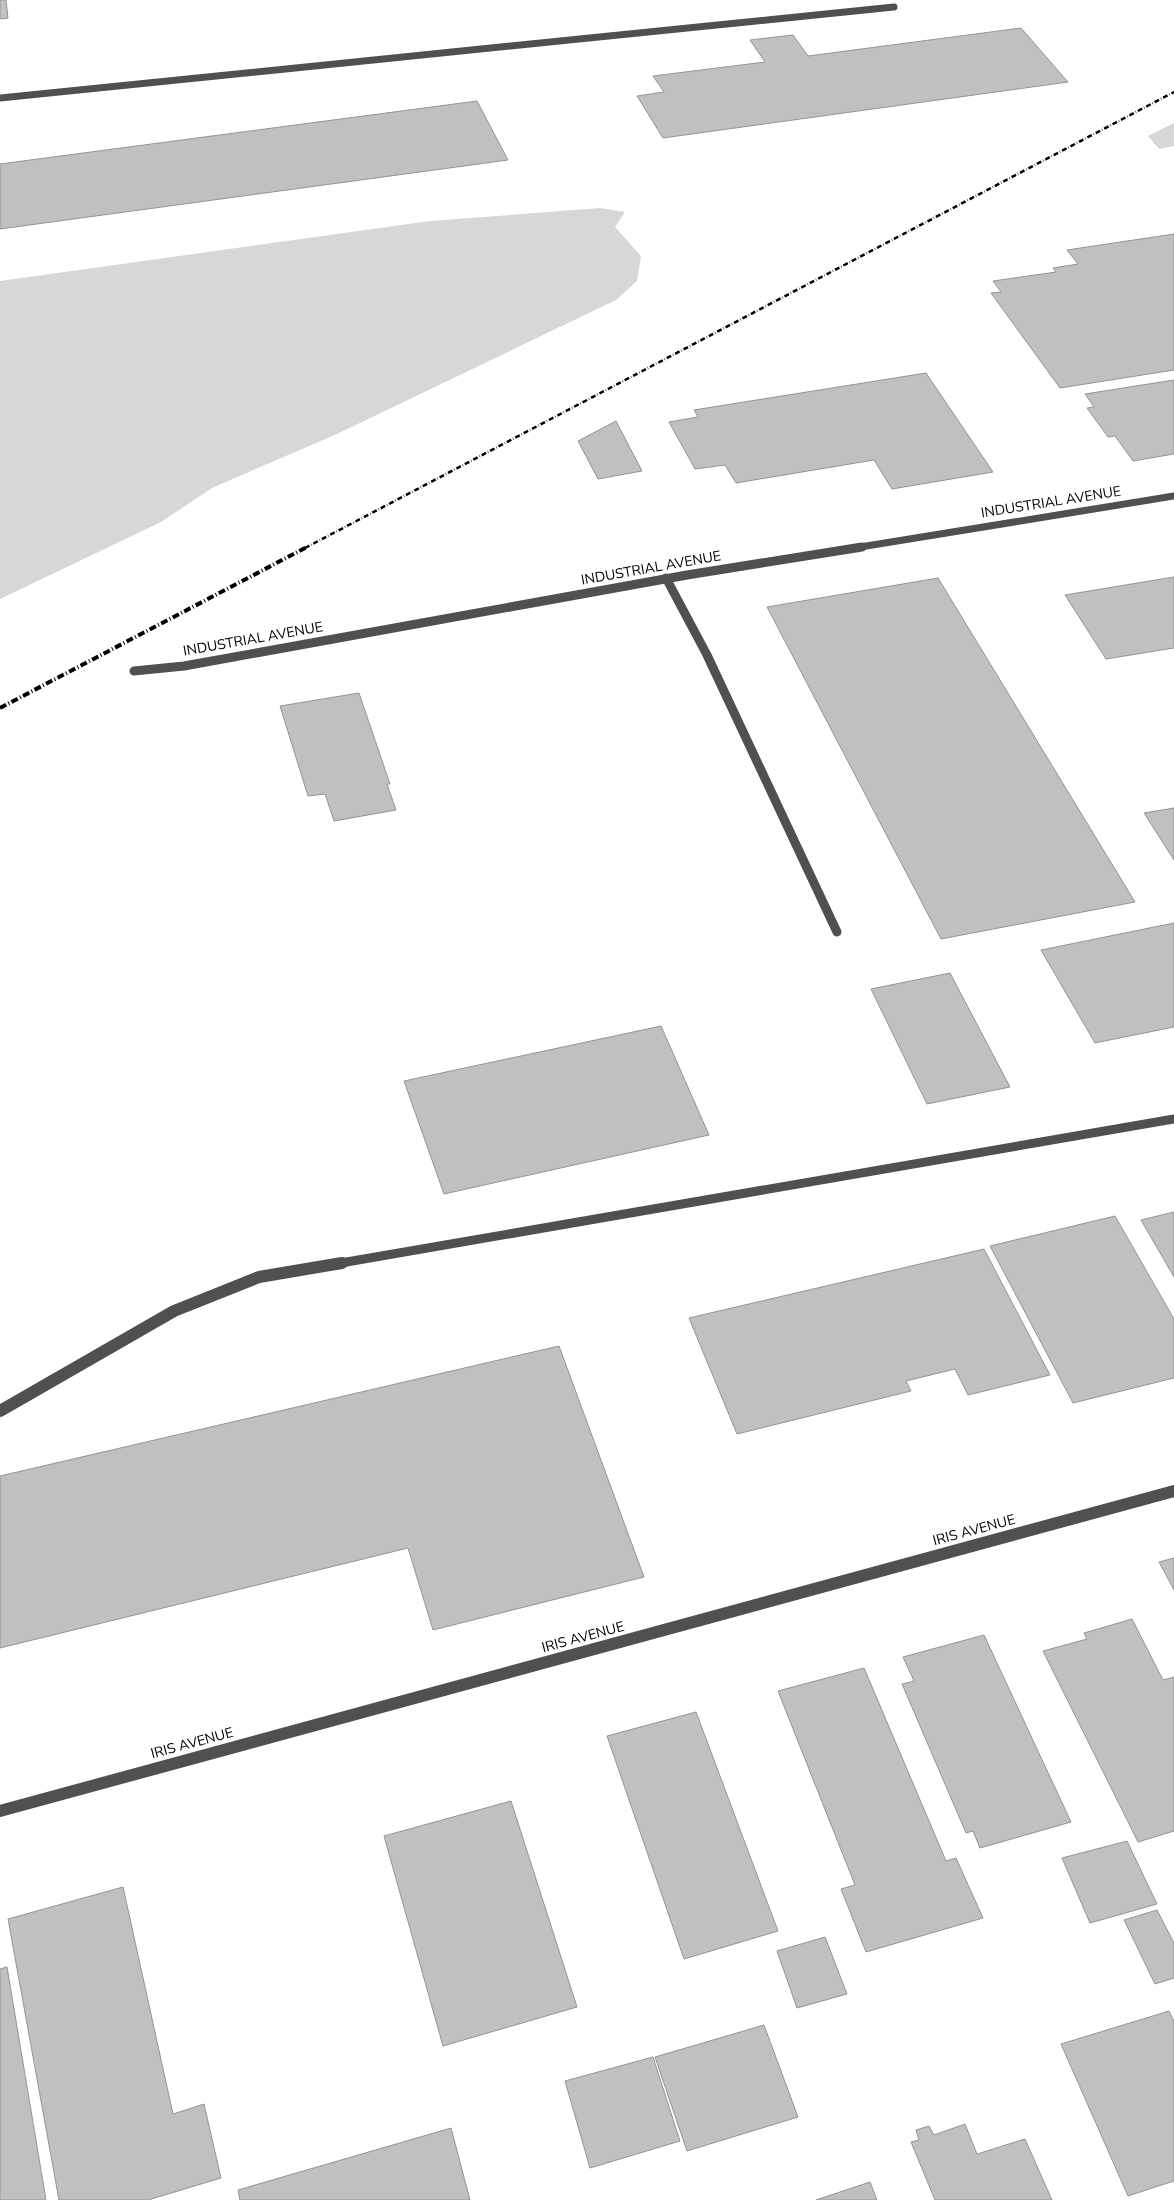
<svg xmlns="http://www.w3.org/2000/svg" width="1174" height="2200" font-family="'Nunito Sans',sans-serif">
<rect width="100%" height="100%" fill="#fff"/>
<g fill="#d7d7d7">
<path d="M 1174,123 L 1174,146 L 1159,149 L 1148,136 Z"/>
<path d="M 600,208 L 625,212 L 615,227 L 641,256 L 637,281 L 616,300 L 337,434 L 212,488 L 161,522 L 0,599 L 0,281 L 430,221 Z"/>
</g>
<g fill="#c0c0c0" stroke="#949494">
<path d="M 0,0 L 6,0 L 8,18 L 0,19 Z"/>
<path d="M 1021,28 L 1068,82 L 663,138 L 637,96 L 664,92 L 653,76 L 765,62 L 750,40 L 793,35 L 808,56 Z"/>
<path d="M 477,101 L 508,160 L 0,229 L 0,164 Z"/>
<path d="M 1174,234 L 1174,370 L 1060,388 L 991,293 L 1001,292 L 993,281 L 1056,272 L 1053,268 L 1078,264 L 1067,250 Z"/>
<path d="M 926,373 L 993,472 L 892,489 L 874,460 L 736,483 L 725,465 L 695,469 L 669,422 L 698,417 L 694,410 Z"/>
<path d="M 1174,380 L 1174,454 L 1133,461 L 1115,436 L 1108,437 L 1087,408 L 1094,407 L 1085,394 Z"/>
<path d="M 616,421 L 642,471 L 598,479 L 578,441 Z"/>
<path d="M 1174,577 L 1174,648 L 1106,659 L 1065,595 Z"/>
<path d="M 938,578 L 1135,902 L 941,939 L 767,607 Z"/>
<path d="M 359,693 L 390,784 L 387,784 L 396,810 L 334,821 L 325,794 L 308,796 L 280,706 Z"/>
<path d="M 1174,808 L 1174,860 L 1144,813 Z"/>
<path d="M 1174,923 L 1174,1027 L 1095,1043 L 1041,950 Z"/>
<path d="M 950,973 L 1010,1087 L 927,1104 L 871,989 Z"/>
<path d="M 661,1026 L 709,1135 L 444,1194 L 404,1081 Z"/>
<path d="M 1174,1212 L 1174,1277 L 1141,1220 Z"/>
<path d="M 1115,1216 L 1174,1319 L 1174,1378 L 1073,1403 L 990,1246 Z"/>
<path d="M 984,1249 L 1050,1375 L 968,1395 L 955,1369 L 906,1381 L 911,1391 L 737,1434 L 689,1318 Z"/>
<path d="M 559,1346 L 644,1577 L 433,1630 L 408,1548 L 0,1648 L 0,1476 Z"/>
<path d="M 1174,1558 L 1174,1590 L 1159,1562 Z"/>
<path d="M 1132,1619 L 1163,1680 L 1174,1677 L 1174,1831 L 1138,1842 L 1043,1651 L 1087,1639 L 1084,1633 Z"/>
<path d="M 984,1635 L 1071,1822 L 980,1848 L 973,1831 L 966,1833 L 902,1684 L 914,1681 L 903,1657 Z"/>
<path d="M 864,1668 L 946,1861 L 956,1858 L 983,1918 L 866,1952 L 841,1889 L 855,1885 L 778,1691 Z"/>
<path d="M 696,1712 L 778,1931 L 684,1959 L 607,1736 Z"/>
<path d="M 511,1801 L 577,2007 L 443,2046 L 384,1836 Z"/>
<path d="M 1127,1841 L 1157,1904 L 1090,1923 L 1062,1858 Z"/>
<path d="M 123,1887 L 173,2114 L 204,2104 L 221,2178 L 148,2200 L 59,2200 L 8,1919 Z"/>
<path d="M 1157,1910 L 1174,1943 L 1174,1978 L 1155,1984 L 1124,1920 Z"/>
<path d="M 825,1937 L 847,1994 L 797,2008 L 777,1951 Z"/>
<path d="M 7,1967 L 46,2200 L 0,2200 L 0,1969 Z"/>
<path d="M 1169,2011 L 1174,2021 L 1174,2181 L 1128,2196 L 1061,2044 Z"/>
<path d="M 764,2025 L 798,2117 L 687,2151 L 655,2057 Z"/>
<path d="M 653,2057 L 680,2141 L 590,2168 L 565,2081 Z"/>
<path d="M 965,2124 L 977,2154 L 1025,2139 L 1052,2200 L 935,2200 L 911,2142 L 919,2140 L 916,2130 L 929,2126 L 934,2135 Z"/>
<path d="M 451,2128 L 470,2200 L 240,2200 L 238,2190 Z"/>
<path d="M 870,2182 L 877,2200 L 816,2200 Z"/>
</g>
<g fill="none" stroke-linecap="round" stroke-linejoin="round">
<path stroke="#505050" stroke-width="7" d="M 0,98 L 894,7"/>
<path stroke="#505050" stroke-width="9" d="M 666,578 L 707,655 L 837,932"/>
<path stroke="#505050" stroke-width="7" d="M 854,548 L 1174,496"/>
<g stroke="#505050" stroke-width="9">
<path d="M 134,671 L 184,666 L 687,575 L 862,547"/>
<path d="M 335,1264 L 1174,1119"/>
</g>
<g stroke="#505050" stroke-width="12">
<path d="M 0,1411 L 174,1311 L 259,1277 L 342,1263"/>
<path d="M 0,1811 L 1174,1491"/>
</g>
<path stroke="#000" stroke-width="2.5" stroke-dasharray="5 2 0.5 2" stroke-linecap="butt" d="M 305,548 L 1174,92"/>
<path stroke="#000" stroke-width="4" stroke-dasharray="7 2.5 1 2.5" stroke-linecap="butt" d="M 0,708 L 307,547"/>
</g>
<g text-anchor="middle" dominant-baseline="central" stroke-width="4" stroke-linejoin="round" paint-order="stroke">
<g font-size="14" fill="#000" stroke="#fff">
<text transform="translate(1051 502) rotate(-9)">INDUSTRIAL AVENUE</text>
<text transform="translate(651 568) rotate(-10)">INDUSTRIAL AVENUE</text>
<text transform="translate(253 639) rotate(-10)">INDUSTRIAL AVENUE</text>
<text transform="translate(974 1530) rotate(-15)">IRIS AVENUE</text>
<text transform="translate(583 1637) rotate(-15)">IRIS AVENUE</text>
<text transform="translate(192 1743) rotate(-15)">IRIS AVENUE</text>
</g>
</g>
</svg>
